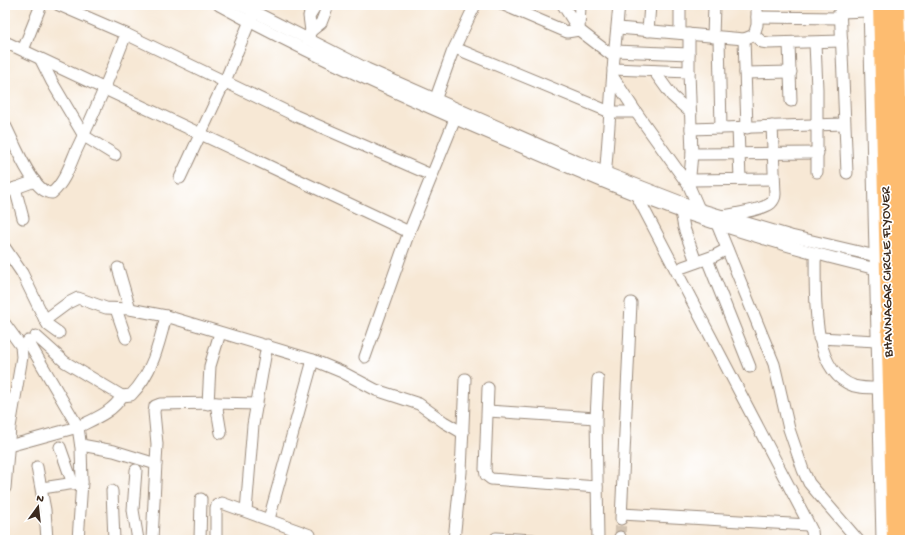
<svg xmlns="http://www.w3.org/2000/svg" width="915" height="545" font-family="'Gochi Hand',sans-serif">
<rect width="100%" height="100%" fill="#fff"/>
<filter id="ink" filterUnits="userSpaceOnUse"><feTurbulence type="fractalNoise" baseFrequency=".025" numOctaves="2"/><feDisplacementMap in="SourceGraphic" scale="8" xChannelSelector="R" yChannelSelector="G"/><feConvolveMatrix kernelMatrix="1 2 1 2 8 2 1 2 1" color-interpolation-filters="sRGB"/></filter>
<filter id="wash" filterUnits="userSpaceOnUse"><feTurbulence type="fractalNoise" baseFrequency=".012" numOctaves="4" result="noise"/><feDisplacementMap in="SourceGraphic" scale="16" xChannelSelector="R" yChannelSelector="G"/><feGaussianBlur stdDeviation="0.9" result="paint"/><feColorMatrix in="noise" values="0 0 0 0 0 0 0 0 0 0 0 0 0 0 0 0 0 1.4 0 .05"/><feComposite in="paint" operator="in"/></filter>
<g filter="url(#wash)">
<rect width="100%" height="100%" fill="#f7e8d5"/>
</g>
<g filter="url(#ink)">
<g fill="none" stroke-linecap="round" stroke-linejoin="round">
<path stroke="#d1c2b0" stroke-width="11" stroke-dasharray="11 5.5" stroke-linecap="butt" d="M 620,537 L 621,519"/>
<defs>
<g id="minor">
<path d="M 59,5 L 126,34 L 296,116 L 431,175"/>
<path d="M 219,5 C 314,57 413,101 512,143 C 568,167 624,192 681,212 C 745,234 810,253 876,269"/>
<path d="M 241,5 L 367,69 L 578,162 L 699,209 L 791,236 L 876,256"/>
<path d="M 504,5 L 567,32 L 579,30 L 580,5"/>
<path d="M 563,5 L 579,30 L 614,57 L 605,180"/>
<path d="M 840,5 L 847,173"/>
<path d="M 869,5 L 882,540"/>
<path d="M 906,5 L 910,127"/>
<path d="M 840,12 L 869,11"/>
<path d="M 757,17 L 840,18"/>
<path d="M 618,28 L 744,39 L 754,35 L 757,25 L 757,5"/>
<path d="M 311,31 L 309,16 L 316,5"/>
<path d="M 648,31 L 650,5"/>
<path d="M 680,33 L 680,5"/>
<path d="M 754,35 L 762,42 L 768,43 L 842,41"/>
<path d="M 713,37 L 714,5"/>
<path d="M 719,38 L 721,128"/>
<path d="M 307,39 L 311,31 L 321,23 L 328,5"/>
<path d="M 744,39 L 747,128"/>
<path d="M 5,42 L 409,232"/>
<path d="M 789,43 L 791,101"/>
<path d="M 815,43 L 817,89 L 817,172"/>
<path d="M 455,48 L 610,112 L 636,112"/>
<path d="M 23,50 L 41,5"/>
<path d="M 615,51 L 689,54"/>
<path d="M 614,57 L 619,5"/>
<path d="M 41,60 L 52,82 L 84,136 L 115,155"/>
<path d="M 613,69 L 689,72"/>
<path d="M 654,71 L 672,96 L 691,113"/>
<path d="M 745,73 L 791,72"/>
<path d="M 613,77 L 636,112 L 689,186 L 699,209"/>
<path d="M 433,106 L 452,53 L 475,5"/>
<path d="M 5,125 C 13,140 33,194 52,193 C 64,183 70,165 76,151 C 95,112 111,74 126,34"/>
<path d="M 738,128 L 740,179"/>
<path d="M 691,129 L 844,124"/>
<path d="M 692,154 L 818,153"/>
<path d="M 180,178 L 225,81 L 252,16"/>
<path d="M 691,180 L 774,179"/>
<path d="M 689,186 L 692,154 L 689,72 L 689,34"/>
<path d="M 15,188 L 23,218"/>
<path d="M 5,192 L 35,181"/>
<path d="M 636,194 L 804,515 L 812,531 L 813,540"/>
<path d="M 681,212 L 684,228 L 696,262"/>
<path d="M 723,216 C 735,214 763,210 771,203 C 774,200 775,197 775,194 L 772,126"/>
<path d="M 717,224 L 774,364 L 789,429 L 803,470 L 809,483 L 820,496 L 858,540"/>
<path d="M 5,248 L 22,273 L 45,320 L 48,325 L 59,333"/>
<path d="M 815,253 C 816,291 809,371 854,386 C 862,388 870,388 878,388"/>
<path d="M 707,259 L 750,367"/>
<path d="M 683,267 L 714,256 L 727,249"/>
<path d="M 118,268 L 130,309"/>
<path d="M 116,309 L 126,338"/>
<path d="M 45,320 L 68,303 L 78,298 L 106,308 L 130,309 L 166,316 L 313,360 L 342,372 L 376,390 L 419,404 L 444,422 L 463,433"/>
<path d="M 5,324 L 21,346 L 22,357 L 10,427 L 5,488"/>
<path d="M 819,338 L 877,341"/>
<path d="M 28,341 L 78,427 C 94,419 113,412 122,396 L 65,362 L 36,336"/>
<path d="M 365,357 L 409,232 L 457,114"/>
<path d="M 598,379 L 596,418 L 598,540"/>
<path d="M 488,388 L 485,469 L 486,475 L 491,479 L 597,487"/>
<path d="M 122,396 L 131,395 C 152,374 159,344 166,316"/>
<path d="M 5,397 L 9,418"/>
<path d="M 208,404 L 210,366 L 220,333"/>
<path d="M 488,411 L 596,418"/>
<path d="M 221,433 L 216,403 L 257,404"/>
<path d="M 81,445 L 114,451 L 156,464"/>
<path d="M 5,447 L 78,427 L 81,448 L 82,482 L 42,488"/>
<path d="M 60,447 L 73,484"/>
<path d="M 37,467 L 45,510 L 47,540"/>
<path d="M 136,470 L 133,510 L 138,540"/>
<path d="M 112,491 L 114,540"/>
<path d="M 246,511 L 253,425 L 267,345"/>
<path d="M 622,514 L 808,525"/>
<path d="M 269,519 L 313,360"/>
<path d="M 621,519 L 631,303"/>
<path d="M 496,538 L 533,540"/>
<path d="M 78,540 L 82,482"/>
<path d="M 152,540 L 157,444 L 154,412 L 155,406 L 160,404 L 216,403"/>
<path d="M 200,540 L 201,499"/>
<path d="M 216,540 L 216,508 L 217,505 L 222,503 L 310,535 L 310,540"/>
<path d="M 454,540 L 461,472 L 465,379"/>
<path d="M 620,540 L 620,537"/>
</g>
<g id="highway">
<path d="M 881,5 L 895,540"/>
<path d="M 896,5 L 908,540"/>
</g>
</defs>
<use href="#minor" stroke="#99897a" stroke-width="13"/>
<use href="#highway" stroke="#99897a" stroke-width="18"/>
<use href="#minor" stroke="#fff" stroke-width="11"/>
<use href="#highway" stroke="#fdbc70" stroke-width="16"/>
</g>
</g>
<g text-anchor="middle" dominant-baseline="central" stroke-width="3.5" stroke-linejoin="round" paint-order="stroke">
<g font-size="14" fill="#3b2a1e" stroke="#fff">
<text transform="translate(888 272) rotate(-91)">BHAVNAGAR CIRCLE FLYOVER</text>
</g>
</g>
<rect width="915" height="545" fill="none" stroke="#fff" stroke-width="20"/>
<g transform="translate(38 507) rotate(15)" stroke="#ffffff" stroke-width="3" paint-order="stroke">
<path d="M0-3L7 15L0 10L-7 15Z" fill="#3b2a1e"/>
<text y="-6" font-size="11" font-weight="bold" text-anchor="middle" fill="#3b2a1e">N</text>
</g>
</svg>
